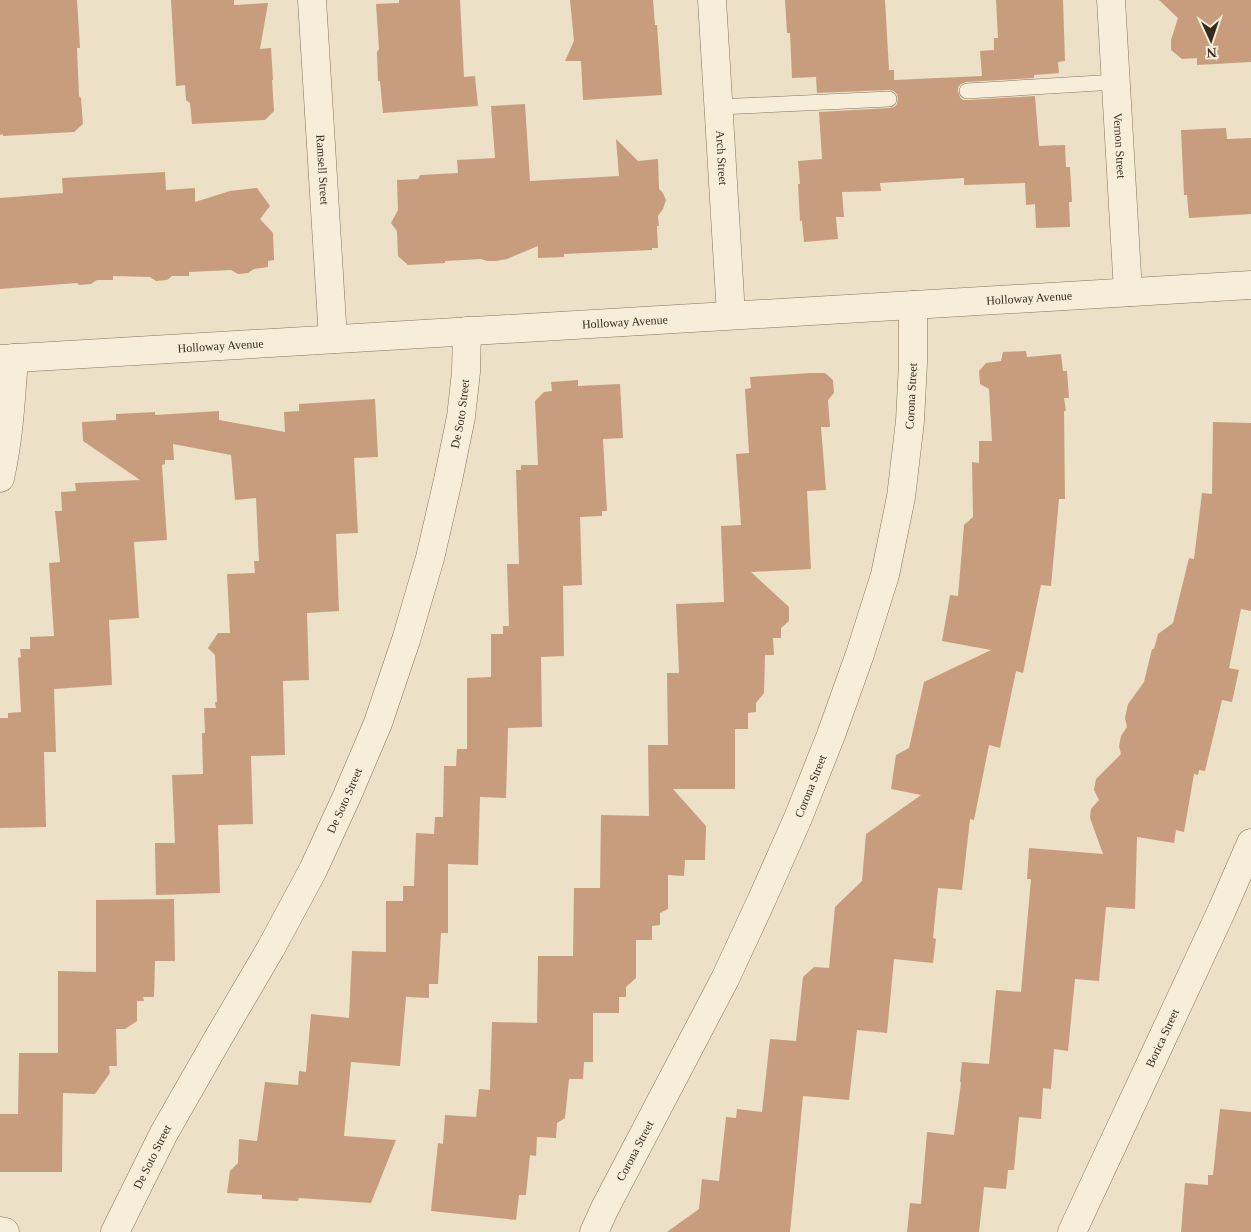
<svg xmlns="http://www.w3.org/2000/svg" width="1251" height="1232" font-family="'Times New Roman',serif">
<rect width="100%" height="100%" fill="#ece1c6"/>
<g fill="#c79d7e">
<path d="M 0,0 L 77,0 L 80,48 L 77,48 L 79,96 L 81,98 L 83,124 L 74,132 L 3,136 L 3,134 L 0,135 Z"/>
<path d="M 171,0 L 234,0 L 234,5 L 268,3 L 260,49 L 271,48 L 273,80 L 272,80 L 274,111 L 265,120 L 192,124 L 190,103 L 186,100 L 185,85 L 176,86 Z"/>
<path d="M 399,0 L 460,0 L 464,77 L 475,76 L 478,106 L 383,113 L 380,81 L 378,81 L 377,52 L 379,49 L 376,4 L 399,3 Z"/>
<path d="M 570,0 L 653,0 L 655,25 L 657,25 L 662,95 L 583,100 L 581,61 L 565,61 L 574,41 Z"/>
<path d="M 785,0 L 885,0 L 889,70 L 894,70 L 894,80 L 982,76 L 980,51 L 994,50 L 994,38 L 998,38 L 996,0 L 1063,0 L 1065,61 L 1058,62 L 1059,73 L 1034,75 L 1034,78 L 966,82 L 961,84 L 958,87 L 958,91 L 960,97 L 963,100 L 968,100 L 1035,96 L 1039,146 L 1065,145 L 1066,167 L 1070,167 L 1072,202 L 1069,202 L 1070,227 L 1036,228 L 1035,204 L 1026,205 L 1025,183 L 964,185 L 964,178 L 880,183 L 881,191 L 842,192 L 844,217 L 836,217 L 838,239 L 804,242 L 802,221 L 800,221 L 798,184 L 800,184 L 798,161 L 822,159 L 819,112 L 889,108 L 894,107 L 897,104 L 898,98 L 897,94 L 894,91 L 889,90 L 817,93 L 816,77 L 792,78 L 790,33 L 787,33 Z"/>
<path d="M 1159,0 L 1251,0 L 1251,62 L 1197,65 L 1197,58 L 1182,59 L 1171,50 L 1171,40 L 1178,18 Z"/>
<path d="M 525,104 L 530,181 L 619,176 L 616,139 L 638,161 L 658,159 L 659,189 L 663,193 L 666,200 L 663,209 L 658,216 L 659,226 L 657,226 L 658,248 L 652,248 L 652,250 L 564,254 L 564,257 L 538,258 L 538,246 L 507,259 L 496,261 L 487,261 L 481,259 L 445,261 L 445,263 L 408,265 L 398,256 L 397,231 L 391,223 L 398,210 L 397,180 L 418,179 L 420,175 L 458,173 L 457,160 L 495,158 L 491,106 Z"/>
<path d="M 1226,128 L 1227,139 L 1251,138 L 1251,214 L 1189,218 L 1187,195 L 1184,195 L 1181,130 Z"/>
<path d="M 165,172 L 166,190 L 195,188 L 195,202 L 230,191 L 257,188 L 270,206 L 260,219 L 273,233 L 274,260 L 268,261 L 268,267 L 254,269 L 248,273 L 238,274 L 231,270 L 189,272 L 189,276 L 172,276 L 167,280 L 156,281 L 150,277 L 113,276 L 113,280 L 97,280 L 91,284 L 79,285 L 77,283 L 0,289 L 0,198 L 63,193 L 62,178 Z"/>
<path d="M 1026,351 L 1027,357 L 1061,354 L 1063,371 L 1067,371 L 1069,398 L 1064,398 L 1066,411 L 1064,411 L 1065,499 L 1059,499 L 1051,586 L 1041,585 L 1023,673 L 1016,671 L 1000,748 L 989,745 L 974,820 L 970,819 L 962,890 L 938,888 L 933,938 L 936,939 L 933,963 L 894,959 L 887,1033 L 857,1030 L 849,1100 L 803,1096 L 790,1232 L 667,1232 L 699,1209 L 702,1179 L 719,1181 L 726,1117 L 736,1118 L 737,1109 L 762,1112 L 770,1039 L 796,1041 L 803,977 L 814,967 L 829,968 L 835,907 L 862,881 L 866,834 L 921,795 L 891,789 L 896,755 L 909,748 L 924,682 L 991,650 L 942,641 L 950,595 L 958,596 L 964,525 L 973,517 L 972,462 L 979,463 L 979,441 L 992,441 L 989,389 L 980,384 L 979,371 L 986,363 L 1001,361 L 1003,352 Z"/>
<path d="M 810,373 L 825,373 L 833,380 L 834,393 L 828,400 L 830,427 L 821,427 L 826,490 L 807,491 L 811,569 L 751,572 L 789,607 L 789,621 L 781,628 L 781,638 L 773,638 L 774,655 L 765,655 L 764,693 L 756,703 L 756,712 L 748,713 L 748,729 L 735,729 L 735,789 L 673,789 L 706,826 L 705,860 L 685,860 L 684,876 L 668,875 L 668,909 L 660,913 L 660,925 L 652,926 L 652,940 L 636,940 L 636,978 L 626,987 L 626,997 L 619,997 L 619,1013 L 593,1013 L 593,1062 L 584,1062 L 583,1079 L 569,1079 L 565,1118 L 557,1123 L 556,1138 L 537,1137 L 536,1156 L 530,1155 L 526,1195 L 519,1195 L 516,1220 L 431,1211 L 438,1143 L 443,1144 L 445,1115 L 476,1117 L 479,1089 L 490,1090 L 492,1022 L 537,1023 L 538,956 L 573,956 L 574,888 L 600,888 L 601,815 L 649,816 L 648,745 L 668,745 L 667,673 L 679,673 L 676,604 L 724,602 L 721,526 L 741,525 L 736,454 L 749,453 L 745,389 L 751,388 L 750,377 Z"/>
<path d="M 578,380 L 578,386 L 620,384 L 623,438 L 603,439 L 607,511 L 602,511 L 602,516 L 580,517 L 582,585 L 563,586 L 564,656 L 541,657 L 542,727 L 508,728 L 506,798 L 480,797 L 478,865 L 448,864 L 448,933 L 441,933 L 438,984 L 429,984 L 429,998 L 406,997 L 400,1066 L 351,1062 L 344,1136 L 396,1140 L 371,1203 L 299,1198 L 298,1201 L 262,1199 L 262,1195 L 227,1193 L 230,1171 L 238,1163 L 239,1139 L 257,1141 L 265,1082 L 298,1085 L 299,1071 L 306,1072 L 311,1014 L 349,1018 L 352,951 L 386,952 L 386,901 L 403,901 L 403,886 L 414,886 L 416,833 L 434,834 L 435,817 L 443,817 L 444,766 L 456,766 L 457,749 L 467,749 L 467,678 L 491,677 L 491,634 L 503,634 L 503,626 L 509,626 L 507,564 L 519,564 L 516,470 L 521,470 L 521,465 L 538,465 L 535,401 L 544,392 L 552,391 L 551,382 Z"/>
<path d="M 375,399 L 378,457 L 354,458 L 358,533 L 336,534 L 339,611 L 307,613 L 309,680 L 283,681 L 285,755 L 251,756 L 253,824 L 218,825 L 220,893 L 156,895 L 155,843 L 175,843 L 172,775 L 203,774 L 202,733 L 205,733 L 204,708 L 216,708 L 215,702 L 217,702 L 215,655 L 208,648 L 218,633 L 230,633 L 227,574 L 255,573 L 254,561 L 259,561 L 256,498 L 235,500 L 231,455 L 173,444 L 174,460 L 165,460 L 165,464 L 162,465 L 167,540 L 134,542 L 139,618 L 109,620 L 112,685 L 54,689 L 56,752 L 44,752 L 46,827 L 0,828 L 0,718 L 8,718 L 8,713 L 21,712 L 18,658 L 21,657 L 20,649 L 30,649 L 30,637 L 54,636 L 49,563 L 60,562 L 55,511 L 62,511 L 61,492 L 76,491 L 75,483 L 140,480 L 83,441 L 82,422 L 116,420 L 116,414 L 155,412 L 155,415 L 219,411 L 219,420 L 285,432 L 284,412 L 299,411 L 299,404 Z"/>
<path d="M 1213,422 L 1251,423 L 1251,611 L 1241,609 L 1229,668 L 1239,670 L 1232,702 L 1222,700 L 1205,771 L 1199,770 L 1198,775 L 1194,774 L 1184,832 L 1176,830 L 1174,843 L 1137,837 L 1135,909 L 1106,907 L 1099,981 L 1075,979 L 1068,1051 L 1054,1049 L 1051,1089 L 1043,1088 L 1041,1119 L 1019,1117 L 1014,1170 L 1008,1170 L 1006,1189 L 984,1187 L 979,1232 L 907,1232 L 910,1203 L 921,1204 L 927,1132 L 954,1135 L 961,1083 L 960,1081 L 962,1062 L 989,1064 L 996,990 L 1021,992 L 1031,879 L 1027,879 L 1029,848 L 1103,854 L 1090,818 L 1091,809 L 1099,800 L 1094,790 L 1096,779 L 1121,754 L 1119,746 L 1121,736 L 1127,727 L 1125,718 L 1128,704 L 1144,682 L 1152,649 L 1154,649 L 1158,634 L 1173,623 L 1189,558 L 1194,559 L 1202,493 L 1212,494 Z"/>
<path d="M 174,899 L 175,961 L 155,961 L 154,997 L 143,997 L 144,1001 L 137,1001 L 137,1021 L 125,1029 L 116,1029 L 117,1066 L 109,1066 L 110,1073 L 95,1094 L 63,1093 L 62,1172 L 0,1172 L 0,1114 L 18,1114 L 19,1053 L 58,1053 L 58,971 L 96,972 L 96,900 Z"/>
<path d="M 1220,1109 L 1251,1112 L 1251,1232 L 1181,1232 L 1185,1183 L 1208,1185 L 1208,1175 L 1213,1175 Z"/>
</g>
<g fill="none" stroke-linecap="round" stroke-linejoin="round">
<defs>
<g id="service">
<path d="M 967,91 L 1116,82"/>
<path d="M 719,107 L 889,99"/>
</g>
<g id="minor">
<path id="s1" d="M 312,0 L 333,339"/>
<path id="s2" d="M 712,0 L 731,315"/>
<path id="s3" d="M 1111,0 L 1128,292"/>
<path id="s4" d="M 0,359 L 1251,285"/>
<path d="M 0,478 C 9,439 11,398 14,358"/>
<path d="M 0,1231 L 5,1232"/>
<path id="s5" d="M 115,1232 L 164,1133 L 220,1035 L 271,948 L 313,870 L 347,796 L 378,723 L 406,640 L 430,558 L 448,480 L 461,417 L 466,372 L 467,331"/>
<path id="s6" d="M 594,1232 L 605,1208 L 725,979 L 763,897 L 798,818 L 831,735 L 860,654 L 885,575 L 901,497 L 910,421 L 913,363 L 913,305"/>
<path id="s7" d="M 1072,1232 L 1222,910 L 1251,843"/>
</g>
</defs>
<use href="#service" stroke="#86735d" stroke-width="16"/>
<use href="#minor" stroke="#86735d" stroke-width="29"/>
<use href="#service" stroke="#f7eed9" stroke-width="15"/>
<use href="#minor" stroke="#f7eed9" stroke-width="28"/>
</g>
<g text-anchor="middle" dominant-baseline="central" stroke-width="5" stroke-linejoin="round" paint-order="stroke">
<g font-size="12" fill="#372b20" stroke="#f3ebd5">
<text stroke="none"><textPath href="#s3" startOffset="146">Vernon Street</textPath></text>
<text stroke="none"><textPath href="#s2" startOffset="158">Arch Street</textPath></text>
<text stroke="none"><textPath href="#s1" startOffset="170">Ramsell Street</textPath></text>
<text stroke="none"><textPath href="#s4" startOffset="1031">Holloway Avenue</textPath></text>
<text stroke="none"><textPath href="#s4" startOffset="626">Holloway Avenue</textPath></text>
<text stroke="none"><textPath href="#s4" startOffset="221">Holloway Avenue</textPath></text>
<text stroke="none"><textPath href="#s6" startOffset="901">Corona Street</textPath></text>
<text stroke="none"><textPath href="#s5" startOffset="894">De Soto Street</textPath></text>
<text stroke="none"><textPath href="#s6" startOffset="496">Corona Street</textPath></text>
<text stroke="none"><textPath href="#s5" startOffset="489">De Soto Street</textPath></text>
<text stroke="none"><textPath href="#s7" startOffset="214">Borica Street</textPath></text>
<text stroke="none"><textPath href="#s6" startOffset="91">Corona Street</textPath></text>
<text stroke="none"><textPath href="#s5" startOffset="84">De Soto Street</textPath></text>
</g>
</g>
<g transform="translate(1211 40) rotate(177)" stroke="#f3ebd5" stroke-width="4" paint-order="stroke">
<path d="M0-4L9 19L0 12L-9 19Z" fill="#372b20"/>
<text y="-8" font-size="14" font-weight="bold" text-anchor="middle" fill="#372b20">N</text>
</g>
</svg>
